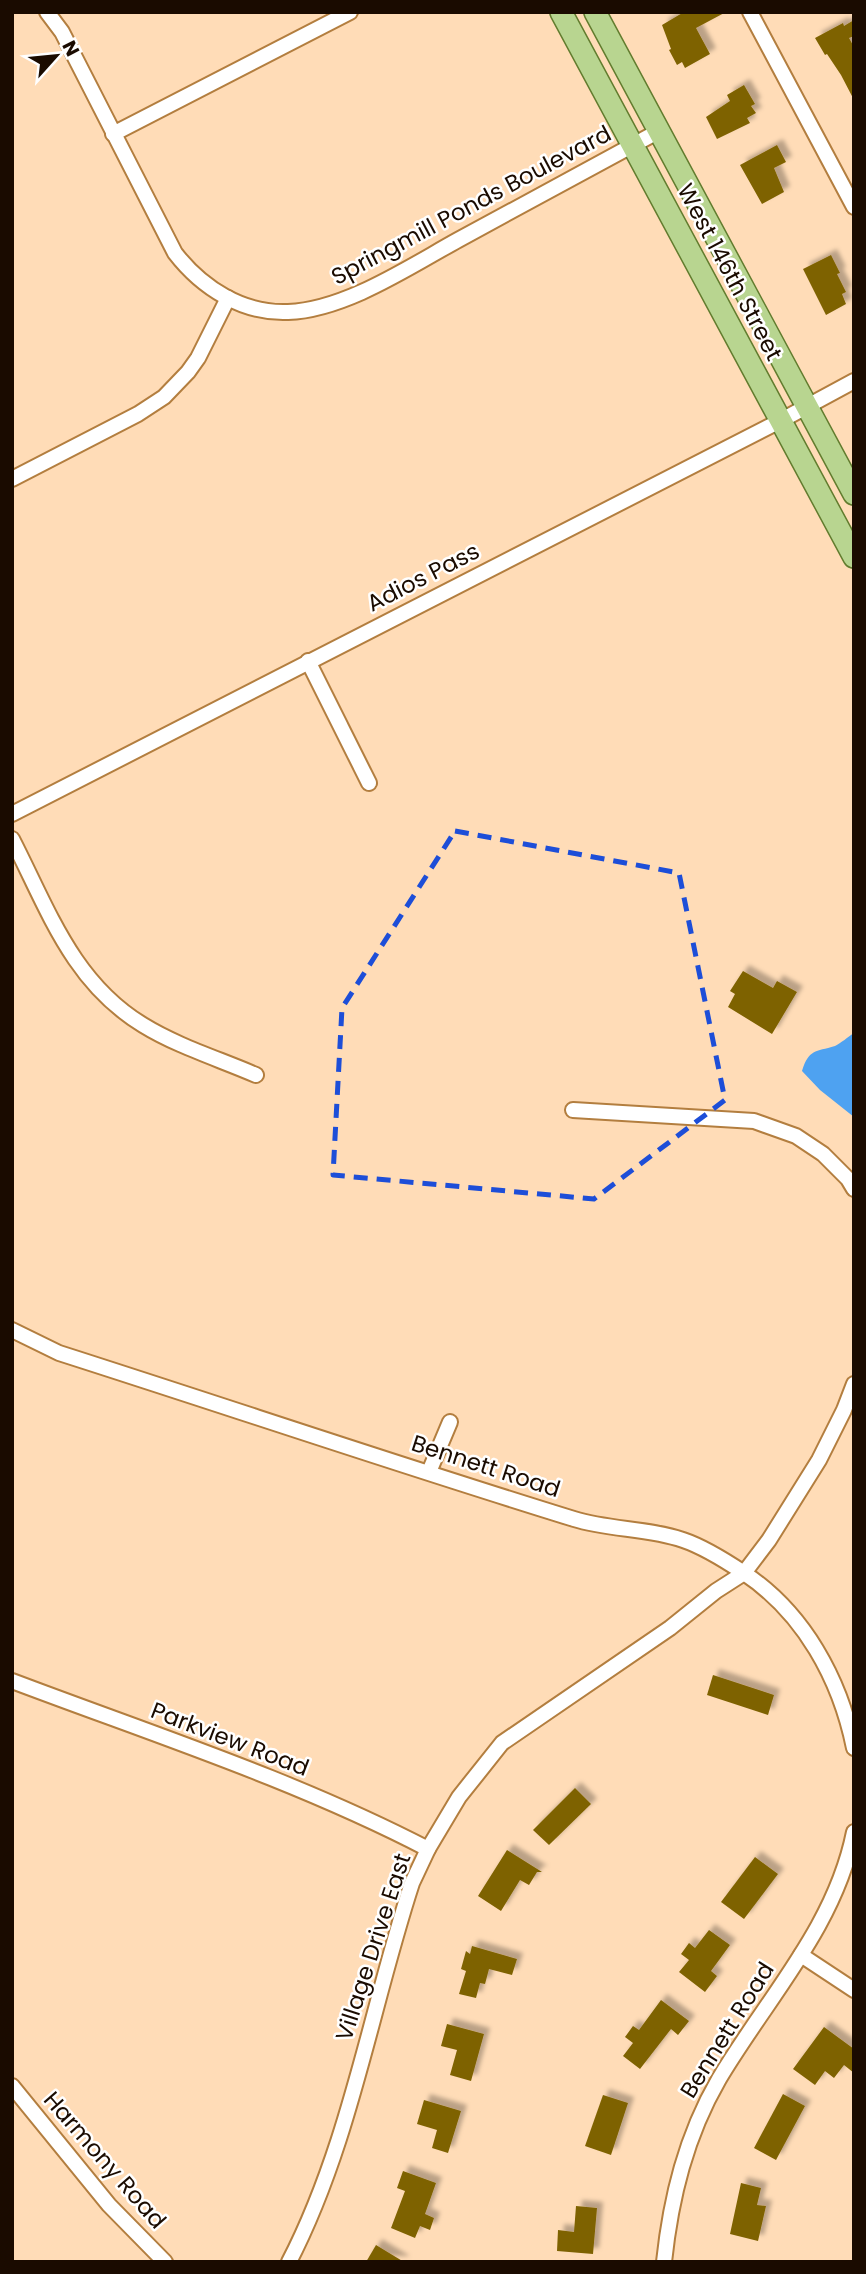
<svg xmlns="http://www.w3.org/2000/svg" width="866" height="2274" font-family="Poppins,sans-serif">
<defs>
<filter id="shadow"><feDropShadow dx="6" dy="-6" stdDeviation="2" flood-color="#0004"/></filter>
</defs>
<rect width="100%" height="100%" fill="#ffdcb7"/>
<path fill="#4ea2f1" d="M 854,1033 L 854,1117 L 820,1090 L 802,1071 C 809,1049 815,1052 835,1046 C 841,1043 848,1037 854,1033 Z"/>
<g fill="#7e6204" filter="url(#shadow)">
<path d="M 684,12 L 726,12 L 696,28 L 710,54 L 685,68 L 682,62 L 677,65 L 669,50 L 671,49 L 662,25 Z"/>
<path d="M 854,20 L 854,36 L 849,38 L 854,47 L 854,100 L 841,75 L 827,54 L 825,55 L 815,38 L 843,23 L 844,26 Z"/>
<path d="M 744,85 L 755,104 L 751,106 L 756,113 L 747,118 L 750,123 L 717,139 L 706,117 L 730,101 L 727,95 Z"/>
<path d="M 777,145 L 786,162 L 774,168 L 784,192 L 762,204 L 740,165 Z"/>
<path d="M 831,255 L 840,273 L 837,274 L 846,292 L 842,294 L 846,304 L 826,315 L 803,269 Z"/>
<path d="M 743,971 L 773,988 L 777,981 L 797,992 L 772,1034 L 728,1007 L 735,994 L 730,991 Z"/>
<path d="M 713,1675 L 774,1695 L 768,1715 L 707,1695 Z"/>
<path d="M 575,1788 L 591,1804 L 549,1845 L 533,1830 Z"/>
<path d="M 507,1850 L 542,1872 L 537,1872 L 529,1885 L 520,1880 L 501,1911 L 478,1896 Z"/>
<path d="M 755,1857 L 778,1874 L 744,1919 L 721,1902 Z"/>
<path d="M 709,1930 L 730,1945 L 711,1971 L 717,1976 L 705,1992 L 679,1972 L 689,1960 L 681,1954 L 689,1943 L 695,1948 Z"/>
<path d="M 472,1946 L 517,1959 L 512,1975 L 489,1969 L 485,1984 L 480,1983 L 476,1998 L 459,1994 L 466,1971 L 461,1969 L 466,1951 L 470,1954 Z"/>
<path d="M 661,2000 L 689,2021 L 678,2035 L 671,2029 L 640,2069 L 623,2056 L 633,2043 L 625,2037 L 633,2026 L 639,2030 Z"/>
<path d="M 447,2024 L 484,2034 L 471,2081 L 450,2075 L 457,2050 L 441,2046 Z"/>
<path d="M 824,2027 L 854,2049 L 854,2073 L 844,2065 L 834,2078 L 825,2071 L 815,2085 L 793,2069 Z"/>
<path d="M 783,2094 L 805,2106 L 776,2160 L 754,2148 Z"/>
<path d="M 603,2095 L 628,2103 L 611,2155 L 585,2146 Z"/>
<path d="M 424,2100 L 461,2111 L 448,2153 L 432,2148 L 437,2130 L 417,2124 Z"/>
<path d="M 403,2171 L 436,2183 L 425,2214 L 434,2218 L 430,2230 L 420,2226 L 415,2238 L 391,2228 L 405,2191 L 397,2188 Z"/>
<path d="M 741,2183 L 761,2188 L 757,2205 L 766,2206 L 758,2241 L 730,2234 Z"/>
<path d="M 576,2206 L 597,2208 L 593,2254 L 557,2251 L 558,2230 L 574,2232 Z"/>
<path d="M 376,2245 L 404,2262 L 366,2262 Z"/>
</g>
<g fill="none" stroke-linecap="round" stroke-linejoin="round">
<defs>
<g id="minor">
<path d="M 47,12 L 62,32 L 175,253 C 202,288 243,314 288,312 C 345,310 409,267 458,240 C 525,204 592,168 659,131"/>
<path d="M 750,12 L 854,207"/>
<path d="M 113,134 L 350,12"/>
<path d="M 12,479 L 138,414 L 164,397 L 188,372 L 198,358 L 228,298"/>
<path d="M 308,661 L 369,783"/>
<path d="M 12,814 L 780,421 L 854,381"/>
<path d="M 12,839 C 48,909 72,982 143,1025 C 177,1046 219,1059 256,1075"/>
<path d="M 573,1110 L 754,1121 L 796,1136 L 823,1154 L 848,1179 L 854,1189"/>
<path d="M 12,1330 L 59,1353 C 231,1408 402,1466 574,1519 C 609,1530 649,1528 683,1540 C 704,1547 726,1561 744,1573 C 804,1613 840,1679 854,1748"/>
<path d="M 429,1472 L 450,1422"/>
<path d="M 12,1681 C 152,1734 295,1780 428,1849"/>
<path d="M 801,1955 L 854,1990"/>
<path d="M 12,2086 L 109,2205 L 165,2262"/>
<path d="M 289,2262 C 350,2144 371,2008 412,1883 L 428,1849 L 459,1797 L 502,1743 L 670,1628 L 716,1591 L 744,1573 L 769,1540 L 819,1460 L 844,1410 L 854,1384"/>
<path d="M 664,2262 C 671,2197 686,2136 719,2079 C 767,1998 835,1927 854,1832"/>
</g>
<g id="primary">
<path d="M 561,12 L 854,557"/>
<path d="M 595,12 L 854,494"/>
</g>
</defs>
<use href="#minor" stroke="#b37e3f" stroke-width="18"/>
<use href="#primary" stroke="#627c2e" stroke-width="24"/>
<use href="#minor" stroke="#fff" stroke-width="14"/>
<use href="#primary" stroke="#b8d590" stroke-width="21"/>
</g>
<path fill="none" stroke="#1d4ed8" stroke-width="5" stroke-dasharray="14 9" stroke-linejoin="round" d="M 455,831 L 679,873 L 725,1100 L 594,1199 L 333,1175 L 342,1008 Z"/>
<g text-anchor="middle" dominant-baseline="central" stroke-width="5" stroke-linejoin="round" paint-order="stroke">
<g font-size="23" fill="#1a0b00" stroke="#fff">
<text transform="translate(471 205) rotate(-28)">Springmill Ponds Boulevard</text>
<text transform="translate(730 272) rotate(62)">West 146th Street</text>
<text transform="translate(423 577) rotate(-27)">Adios Pass</text>
<text transform="translate(486 1466) rotate(18)">Bennett Road</text>
<text transform="translate(230 1739) rotate(21)">Parkview Road</text>
<text transform="translate(373 1947) rotate(-72)">Village Drive East</text>
<text transform="translate(727 2030) rotate(-58)">Bennett Road</text>
<text transform="translate(105 2160) rotate(49)">Harmony Road</text>
</g>
</g>
<rect width="866" height="2274" fill="none" stroke="#1a0b00" stroke-width="28"/>
<g transform="translate(56 56) rotate(63)" stroke="#ffffff" stroke-width="5" paint-order="stroke">
<path d="M0-5L12 26L0 18L-12 26Z" fill="#1a0b00"/>
<text y="-10" font-size="19" font-weight="bold" text-anchor="middle" fill="#1a0b00">N</text>
</g>
</svg>
